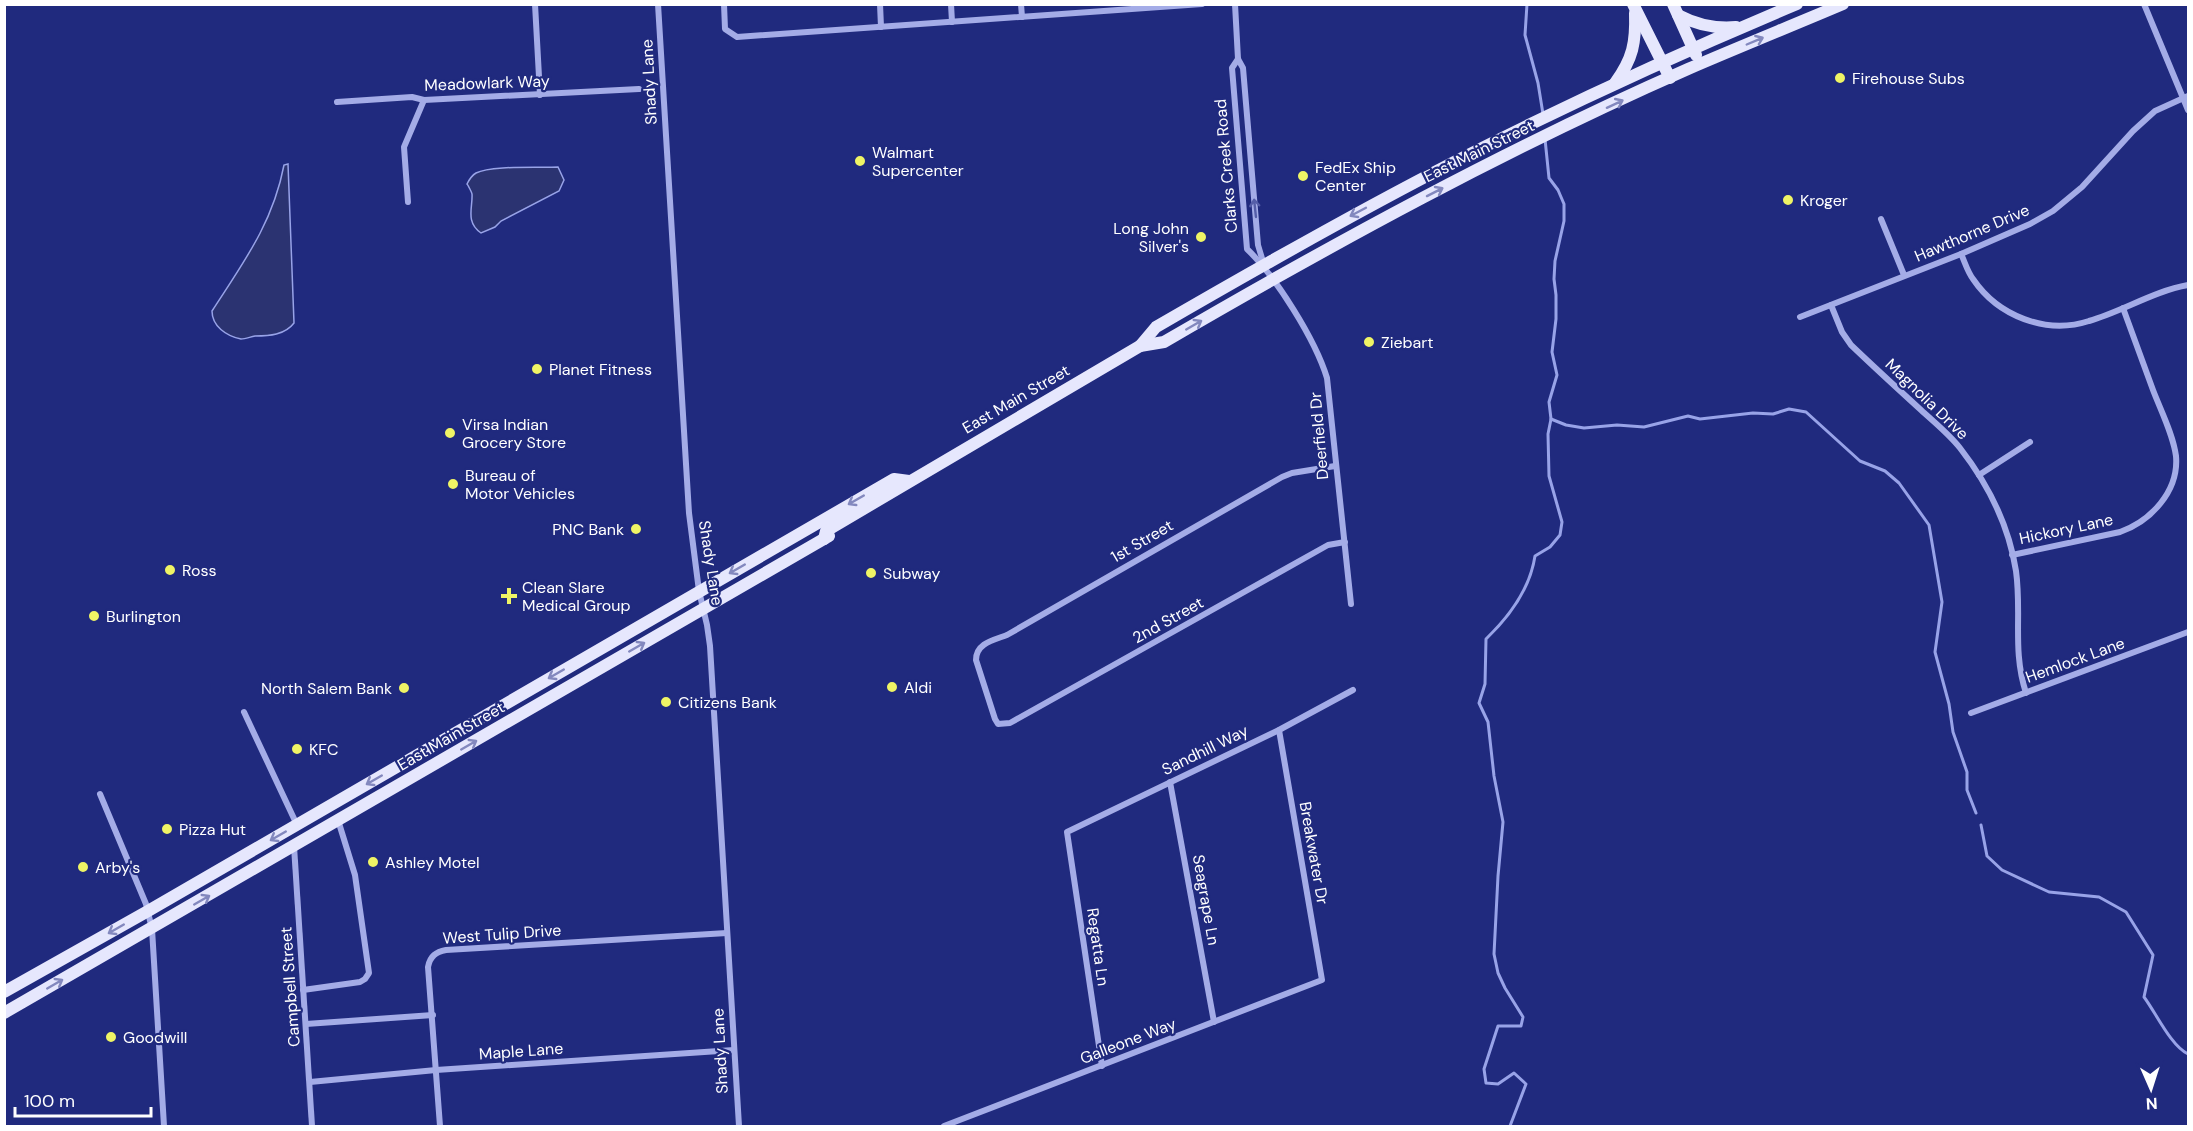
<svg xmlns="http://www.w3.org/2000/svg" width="2193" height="1131" font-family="'DM Sans',sans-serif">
<rect width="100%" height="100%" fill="#202a7e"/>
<g fill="#2b3371" stroke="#98a3e8" stroke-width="1.5">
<path d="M 288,164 L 294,323 C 285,335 269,336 255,336 C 250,337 245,339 241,339 C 226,336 212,326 212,311 C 243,263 273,223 284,165 Z"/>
<path d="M 558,167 L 564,180 L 559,191 L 501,221 L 495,227 L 481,233 C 465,222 473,207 472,194 C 472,193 468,185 467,184 C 469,180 471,176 476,173 C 491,165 539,168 558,167 Z"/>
</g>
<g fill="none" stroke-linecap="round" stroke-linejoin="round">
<g stroke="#98a3e8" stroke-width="3">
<path d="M 1527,4 L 1525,35 L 1538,83 L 1543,114"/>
<path d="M 1551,419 L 1566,425 L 1584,428 L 1617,425 L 1644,427 L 1688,416 L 1700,419 L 1753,413 L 1773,414 L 1789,409 L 1806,412 L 1860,461 L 1885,471 L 1899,483 L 1929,525 L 1942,602 L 1935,652 L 1949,704 L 1953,732 L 1967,772 L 1967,790 L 1976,813"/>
<path d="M 1981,825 L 1987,856 L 2002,870 L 2049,892 L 2099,897 L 2126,912 L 2153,955 L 2144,997 C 2156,1013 2171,1046 2188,1054"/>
<path d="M 1510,1126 L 1526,1084 L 1514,1073 L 1498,1084 L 1486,1083 L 1484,1069 L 1498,1026 L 1521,1026 L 1523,1017 L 1505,988 L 1498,973 L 1494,954 L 1498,876 L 1503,822 L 1494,776 L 1488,722 L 1479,703 L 1485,684 L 1486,639 C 1510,616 1530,589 1535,556 L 1550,547 L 1560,535 L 1562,522 L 1549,476 L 1548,434 L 1551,419 L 1549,402 L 1557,375 L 1552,352 L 1556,319 L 1556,295 L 1554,279 L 1555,261 L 1564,221 L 1564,204 L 1558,190 L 1549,178 L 1545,139"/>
</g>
<g stroke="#a4ace7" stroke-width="6">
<path d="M 535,4 L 540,95"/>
<path d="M 658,4 L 689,513 L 699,591 L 707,625 L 710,646 L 739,1126"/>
<path d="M 724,4 L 725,29 L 737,37 L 1202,4"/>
<path d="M 880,4 L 881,27"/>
<path d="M 951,4 L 952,22"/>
<path d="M 1021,4 L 1022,17"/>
<path d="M 1235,4 L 1238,59 L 1243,68 L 1258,245 L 1264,265"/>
<path d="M 2144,4 L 2188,110"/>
<path d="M 1238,59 L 1232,68 L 1247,249 C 1276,277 1315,339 1327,378 L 1351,604"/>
<path d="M 337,102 L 412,97 L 424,100 L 639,89"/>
<path d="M 408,202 L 404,147 L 424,100"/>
<path d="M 1881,219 L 1904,275"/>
<path d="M 1961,254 C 1965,262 1967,271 1973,279 C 1998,316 2046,335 2089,321 C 2123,311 2154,291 2188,285"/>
<path d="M 1831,305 L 1842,332 L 1851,345 C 1874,367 1898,389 1921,410 C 1934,422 1949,434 1960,448 C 1988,484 2009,526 2016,571 C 2022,614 2012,650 2026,693"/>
<path d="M 1800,317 L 1961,254 L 2030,224 L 2053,211 L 2082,187 L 2133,131 L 2155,111 L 2188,96"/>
<path d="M 1335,466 L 1292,473 L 1282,477 L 1007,635 C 994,640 976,643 976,660 L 995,719 L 998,724 L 1010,723 L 1328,545 L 1345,542"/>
<path d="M 1979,475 L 2030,442"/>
<path d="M 2012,555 L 2120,532 C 2151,521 2179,491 2176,456 C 2173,434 2161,411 2153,390 C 2143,363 2133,336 2123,308"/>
<path d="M 244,712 L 297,825"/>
<path d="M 1971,713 L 2188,632"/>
<path d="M 1170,782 L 1214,1022"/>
<path d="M 100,794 L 146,904 L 152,929 L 164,1126"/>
<path d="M 294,846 L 312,1126"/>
<path d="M 303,990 L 360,982 L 365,979 L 369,973 L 355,875 L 338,820"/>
<path d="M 306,1024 L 433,1015"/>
<path d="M 1102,1066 L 1067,832 L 1279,730 L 1353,690"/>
<path d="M 310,1082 L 436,1070 L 734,1050"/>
<path d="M 440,1126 L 428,967 C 430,956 436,952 446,950 L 727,933"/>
<path d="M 944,1126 L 1322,980 L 1279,730"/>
</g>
<g stroke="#e6e7fd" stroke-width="12">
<path d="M 1633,4 L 1670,78"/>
<path d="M 1673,4 L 1696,55"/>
<path d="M 1678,15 C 1697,25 1715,29 1736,27"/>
<path d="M 1615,83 C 1633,59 1636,42 1635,13"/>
<path d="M 1140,346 L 1164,342 C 1334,243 1508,148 1688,69 C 1739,47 1791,26 1843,4"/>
<path d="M 824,539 L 826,531 L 1140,346 L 1156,327 C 1256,269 1356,212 1458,160 C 1569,104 1682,52 1797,4"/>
<path d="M 4,992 L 148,911 L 894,479 L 909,481"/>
<path d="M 4,1013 L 829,536"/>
</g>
</g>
<defs><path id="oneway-shaft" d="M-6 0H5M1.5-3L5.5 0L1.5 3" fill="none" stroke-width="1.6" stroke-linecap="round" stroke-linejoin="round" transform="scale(1.5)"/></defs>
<g stroke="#8388be">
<use href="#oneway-shaft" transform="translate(1755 41) rotate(-23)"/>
<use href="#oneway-shaft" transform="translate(1615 104) rotate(-25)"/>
<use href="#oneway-shaft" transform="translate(1435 192) rotate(-27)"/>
<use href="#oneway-shaft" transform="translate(1358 212) rotate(152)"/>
<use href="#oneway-shaft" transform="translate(1194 325) rotate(-30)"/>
<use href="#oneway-shaft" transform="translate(856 500) rotate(150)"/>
<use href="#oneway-shaft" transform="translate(737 569) rotate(150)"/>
<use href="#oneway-shaft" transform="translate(637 647) rotate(-30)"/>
<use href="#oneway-shaft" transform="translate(556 674) rotate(150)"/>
<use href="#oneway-shaft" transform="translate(469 745) rotate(-30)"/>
<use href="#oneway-shaft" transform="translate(374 780) rotate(150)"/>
<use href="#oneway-shaft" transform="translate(278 836) rotate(150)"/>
<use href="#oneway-shaft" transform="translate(202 900) rotate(-30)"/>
<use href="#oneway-shaft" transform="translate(116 929) rotate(150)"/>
<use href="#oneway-shaft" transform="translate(55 984) rotate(-30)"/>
</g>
<use stroke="#555ea8" href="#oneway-shaft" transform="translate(1255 208) rotate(-96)"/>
<g fill="#eff465" stroke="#202a7e" stroke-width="2">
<circle cx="1840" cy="78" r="6"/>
<circle cx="860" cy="161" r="6"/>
<circle cx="1303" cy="176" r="6"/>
<circle cx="1788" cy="200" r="6"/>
<circle cx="1201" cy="237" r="6"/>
<circle cx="1369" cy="342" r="6"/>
<circle cx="537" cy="369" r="6"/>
<circle cx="450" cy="433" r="6"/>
<circle cx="453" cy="484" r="6"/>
<circle cx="636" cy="529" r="6"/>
<circle cx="170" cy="570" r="6"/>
<circle cx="871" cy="573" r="6"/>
<path d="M506 587h6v6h6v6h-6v6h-6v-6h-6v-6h6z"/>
<circle cx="94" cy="616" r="6"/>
<circle cx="892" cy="687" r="6"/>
<circle cx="404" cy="688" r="6"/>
<circle cx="666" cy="702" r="6"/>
<circle cx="297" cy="749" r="6"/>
<circle cx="167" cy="829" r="6"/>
<circle cx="373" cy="862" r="6"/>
<circle cx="83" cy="867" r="6"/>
<circle cx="111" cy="1037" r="6"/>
</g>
<g text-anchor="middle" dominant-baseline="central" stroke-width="4.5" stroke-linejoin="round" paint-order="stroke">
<g font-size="16" fill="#fff" stroke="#202a7e" text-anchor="start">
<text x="1852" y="78">Firehouse Subs</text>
<text x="872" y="152">Walmart<tspan x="872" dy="18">Supercenter</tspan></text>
<text x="1315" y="167">FedEx Ship<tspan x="1315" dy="18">Center</tspan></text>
<text x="1800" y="200">Kroger</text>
<text x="1189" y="228" text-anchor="end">Long John<tspan x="1189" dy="18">Silver's</tspan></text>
<text x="1381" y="342">Ziebart</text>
<text x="549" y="369">Planet Fitness</text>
<text x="462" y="424">Virsa Indian<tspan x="462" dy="18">Grocery Store</tspan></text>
<text x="465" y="475">Bureau of<tspan x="465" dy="18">Motor Vehicles</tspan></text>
<text x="624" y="529" text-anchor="end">PNC Bank</text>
<text x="182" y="570">Ross</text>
<text x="883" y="573">Subway</text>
<text x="522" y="587">Clean Slare<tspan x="522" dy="18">Medical Group</tspan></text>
<text x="106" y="616">Burlington</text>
<text x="904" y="687">Aldi</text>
<text x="392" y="688" text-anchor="end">North Salem Bank</text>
<text x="678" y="702">Citizens Bank</text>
<text x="309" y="749">KFC</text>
<text x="179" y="829">Pizza Hut</text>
<text x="385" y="862">Ashley Motel</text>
<text x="95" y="867">Arby's</text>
<text x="123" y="1037">Goodwill</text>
</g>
<g font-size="16" fill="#fff" stroke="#202a7e">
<text transform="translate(649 82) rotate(-93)">Shady Lane</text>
<text transform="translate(487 83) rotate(-2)">Meadowlark Way</text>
<text transform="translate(1479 151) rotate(-26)">East Main Street</text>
<text transform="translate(1226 166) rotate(-95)">Clarks Creek Road</text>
<text transform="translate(1972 233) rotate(-23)">Hawthorne Drive</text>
<text transform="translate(1016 399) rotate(-30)">East Main Street</text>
<text transform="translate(1927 399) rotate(44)">Magnolia Drive</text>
<text transform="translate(1319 436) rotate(-95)">Deerfield Dr</text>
<text transform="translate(2066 529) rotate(-12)">Hickory Lane</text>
<text transform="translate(1142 541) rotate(-30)">1st Street</text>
<text transform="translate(711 563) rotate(81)">Shady Lane</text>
<text transform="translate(1168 620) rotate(-29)">2nd Street</text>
<text transform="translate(2075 660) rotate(-20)">Hemlock Lane</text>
<text transform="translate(451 736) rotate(-30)">East Main Street</text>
<text transform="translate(1205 750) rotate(-26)">Sandhill Way</text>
<text transform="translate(1314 853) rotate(80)">Breakwater Dr</text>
<text transform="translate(1206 900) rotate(80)">Seagrape Ln</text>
<text transform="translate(502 934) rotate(-4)">West Tulip Drive</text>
<text transform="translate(1098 947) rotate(82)">Regatta Ln</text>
<text transform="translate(290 987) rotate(-94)">Campbell Street</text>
<text transform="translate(1128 1041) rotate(-21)">Galleone Way</text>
<text transform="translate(521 1051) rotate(-4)">Maple Lane</text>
<text transform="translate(720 1051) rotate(-93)">Shady Lane</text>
</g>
</g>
<rect width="2193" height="1131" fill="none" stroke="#ffffff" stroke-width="12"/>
<g transform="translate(2151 1089) rotate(177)" stroke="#202a7e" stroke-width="4.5" paint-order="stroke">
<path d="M0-4.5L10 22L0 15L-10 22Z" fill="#ffffff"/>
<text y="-9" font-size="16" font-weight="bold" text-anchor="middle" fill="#ffffff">N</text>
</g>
<path d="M15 1107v9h136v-9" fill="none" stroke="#ffffff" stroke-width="3"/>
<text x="24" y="1107" font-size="18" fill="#ffffff" stroke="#202a7e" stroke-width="4.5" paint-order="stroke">100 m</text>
</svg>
